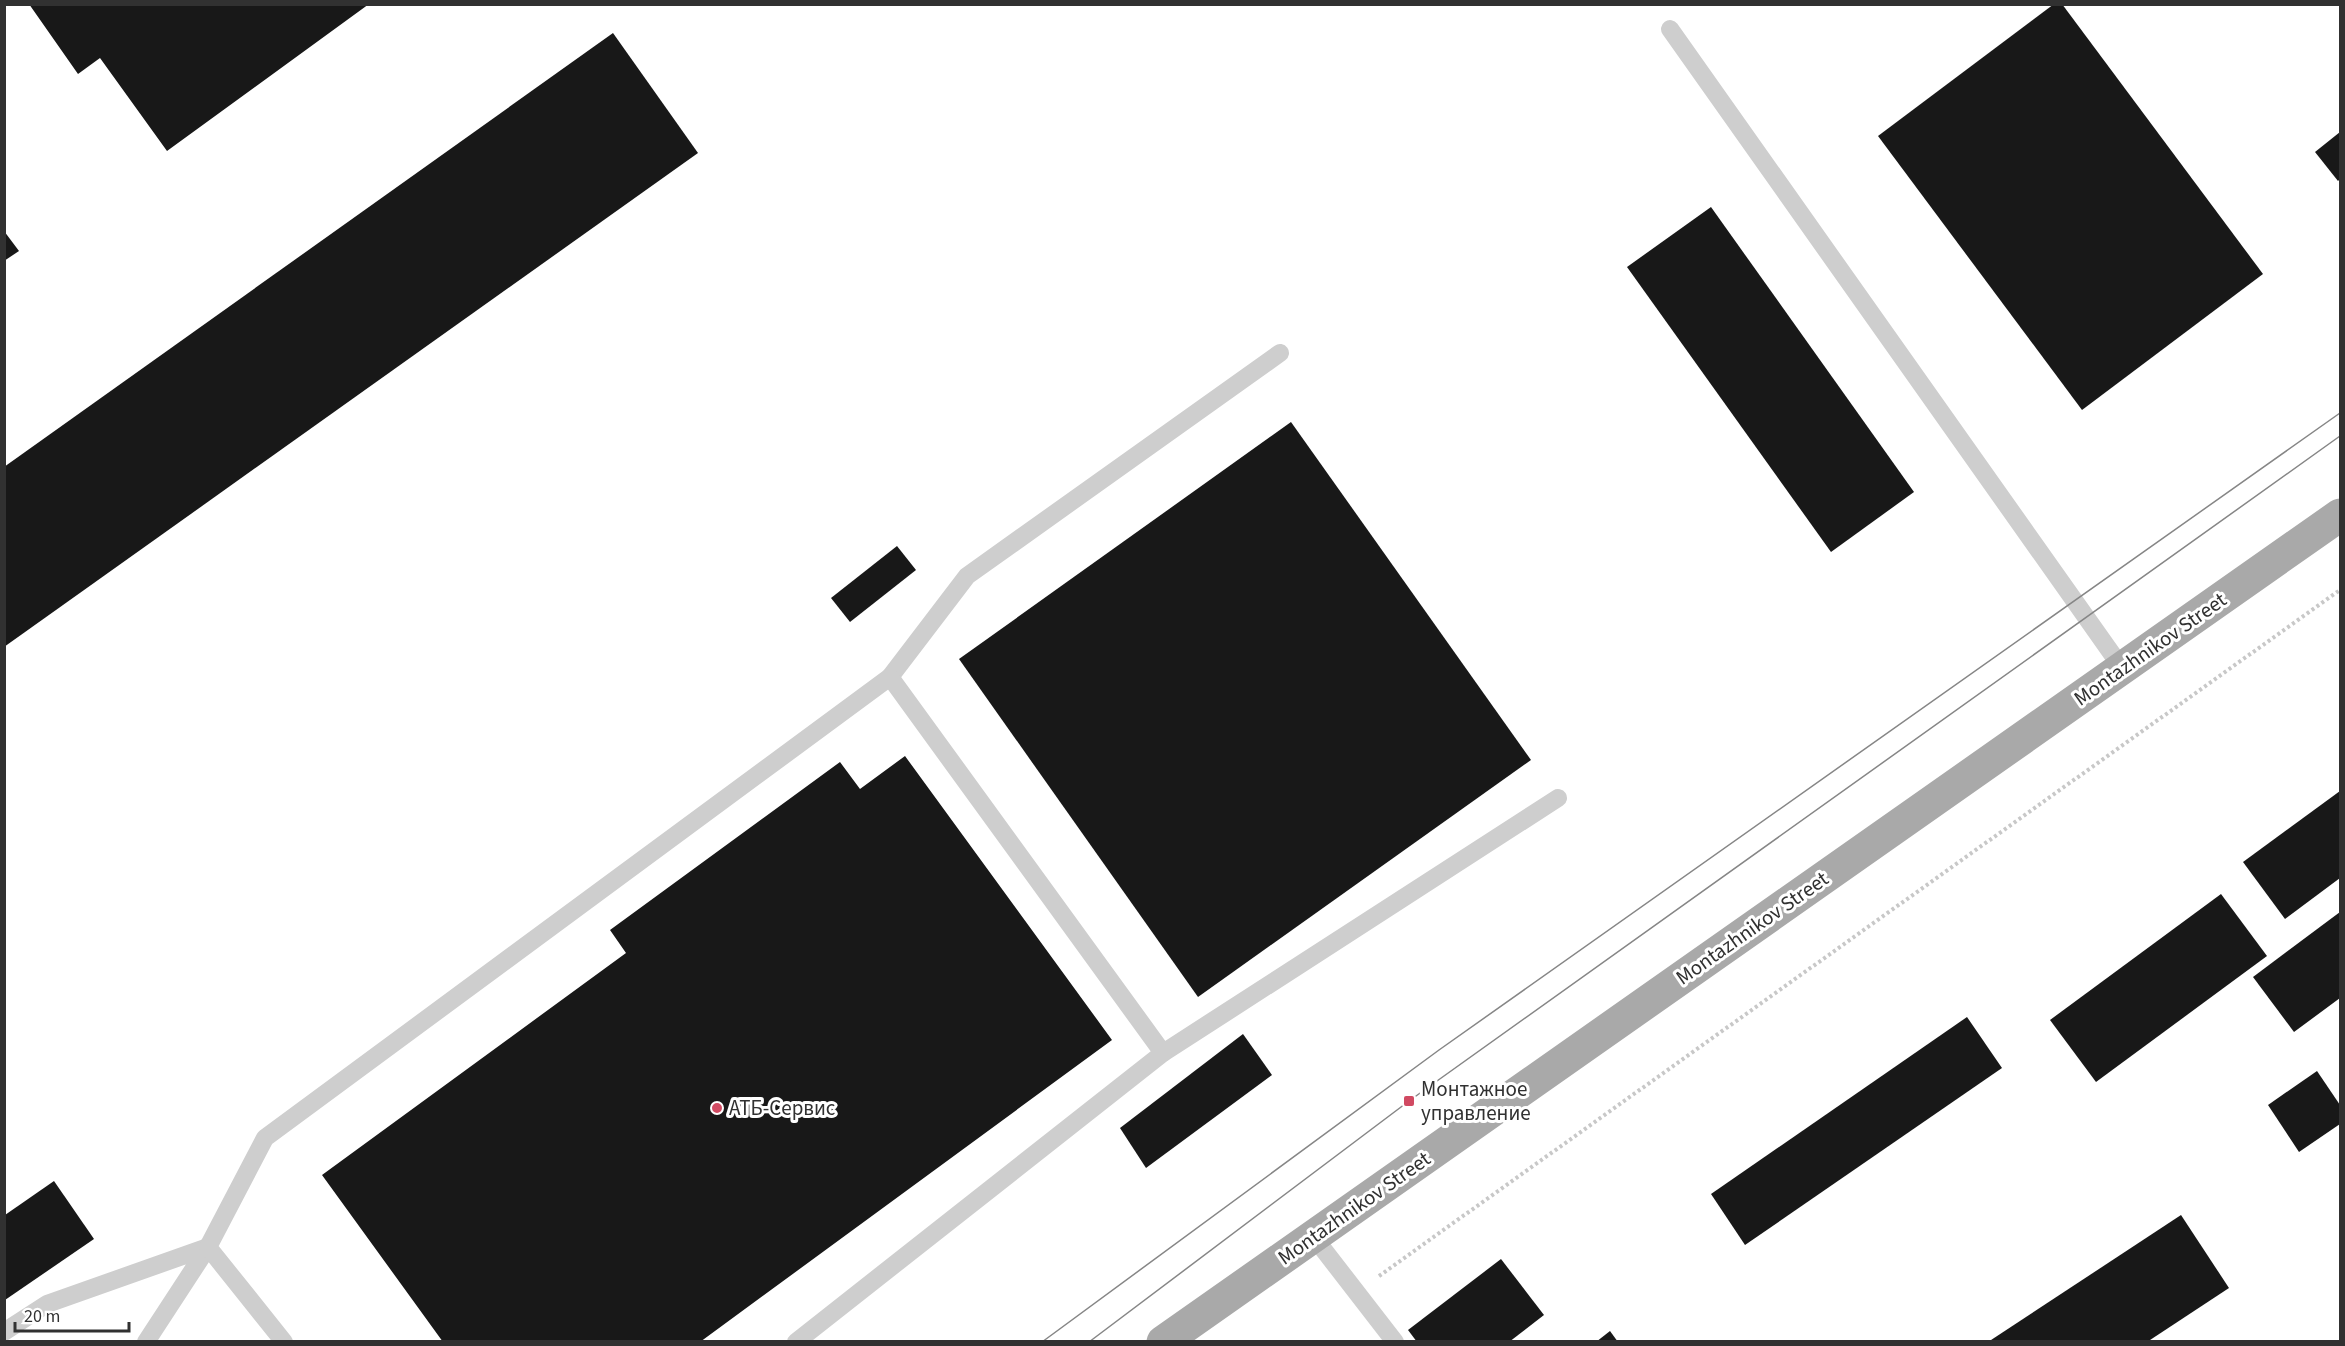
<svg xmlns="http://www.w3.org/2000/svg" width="2345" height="1346" font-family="'Source Sans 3',sans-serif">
<rect width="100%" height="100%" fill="#fff"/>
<g fill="#181818">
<path d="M 29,4 L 369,4 L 167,151 L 100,58 L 78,74 Z"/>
<path d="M 2054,4 L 2062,4 L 2263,274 L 2082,410 L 1878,136 Z"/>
<path d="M 613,33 L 698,153 L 4,647 L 4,467 Z"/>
<path d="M 2340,132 L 2340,179 L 2338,181 L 2315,152 Z"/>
<path d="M 1711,207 L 1914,492 L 1831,552 L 1627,267 Z"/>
<path d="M 4,231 L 19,251 L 4,261 Z"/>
<path d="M 1291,422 L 1531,760 L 1198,997 L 959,659 Z"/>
<path d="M 897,546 L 916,570 L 850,622 L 831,598 Z"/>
<path d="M 905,756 L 1112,1040 L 700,1342 L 443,1342 L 322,1175 L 626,953 L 610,930 L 840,762 L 860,789 Z"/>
<path d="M 2340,791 L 2340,878 L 2285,919 L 2243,862 Z"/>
<path d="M 2221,894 L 2267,956 L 2096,1082 L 2050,1020 Z"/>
<path d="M 2340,912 L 2340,998 L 2294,1032 L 2253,977 Z"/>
<path d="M 1967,1017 L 2002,1068 L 1745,1245 L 1711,1194 Z"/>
<path d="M 1243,1034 L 1272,1075 L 1146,1168 L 1120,1128 Z"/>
<path d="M 2317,1071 L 2340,1105 L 2340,1124 L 2299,1152 L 2268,1105 Z"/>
<path d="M 54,1181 L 94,1239 L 5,1300 L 5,1215 Z"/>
<path d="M 2181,1215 L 2229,1288 L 2147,1342 L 1988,1342 Z"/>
<path d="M 1501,1259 L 1544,1315 L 1509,1342 L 1417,1342 L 1408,1330 Z"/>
<path d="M 1610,1331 L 1618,1342 L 1596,1342 Z"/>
</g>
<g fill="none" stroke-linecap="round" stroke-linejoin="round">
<path stroke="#c8c8c8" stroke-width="4" stroke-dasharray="3 3" stroke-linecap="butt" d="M 1379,1276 L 2340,590"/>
<g stroke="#cecece" stroke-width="18">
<path d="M 1670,29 L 2122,668"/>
<path d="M 890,677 L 967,576 L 1280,353"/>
<path d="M 1163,1053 L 1558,798"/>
<path d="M 1313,1236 L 1395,1342"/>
<path d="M 4,1332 L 47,1304 L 208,1247 L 146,1342"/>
<path d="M 284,1342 L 208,1247 L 265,1138 L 890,677 L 1163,1053 L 796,1342"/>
</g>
<path stroke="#a9a9a9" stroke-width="33" d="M 1163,1342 L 2340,515"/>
<g stroke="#868686" stroke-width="1.5">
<path d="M 1042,1342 L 1439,1050 L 2340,413"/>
<path d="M 1089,1342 L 1409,1101 L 2340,436"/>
</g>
</g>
<g fill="#d14a62" stroke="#fff" stroke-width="2">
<rect x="1403" y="1095" width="12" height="12" rx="3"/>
<circle cx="717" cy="1108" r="6"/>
</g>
<g text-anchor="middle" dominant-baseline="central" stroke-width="6" stroke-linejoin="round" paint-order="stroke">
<g font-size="21" fill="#313131" stroke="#fff">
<text transform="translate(2150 649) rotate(-35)">Montazhnikov Street</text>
<text transform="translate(1752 928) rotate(-35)">Montazhnikov Street</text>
<text transform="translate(1354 1208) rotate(-35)">Montazhnikov Street</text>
</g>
<g font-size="21" fill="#313131" stroke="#fff" text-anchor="start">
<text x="1421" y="1089">Монтажное<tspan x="1421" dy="24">управление</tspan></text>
<text x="729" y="1108">АТБ-Сервис</text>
</g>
</g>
<rect width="2345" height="1346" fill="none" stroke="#313131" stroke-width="12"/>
<path d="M15 1322v9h114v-9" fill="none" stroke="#313131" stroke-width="3"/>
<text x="24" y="1322" font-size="18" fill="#313131" stroke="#ffffff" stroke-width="4.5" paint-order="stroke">20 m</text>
</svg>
